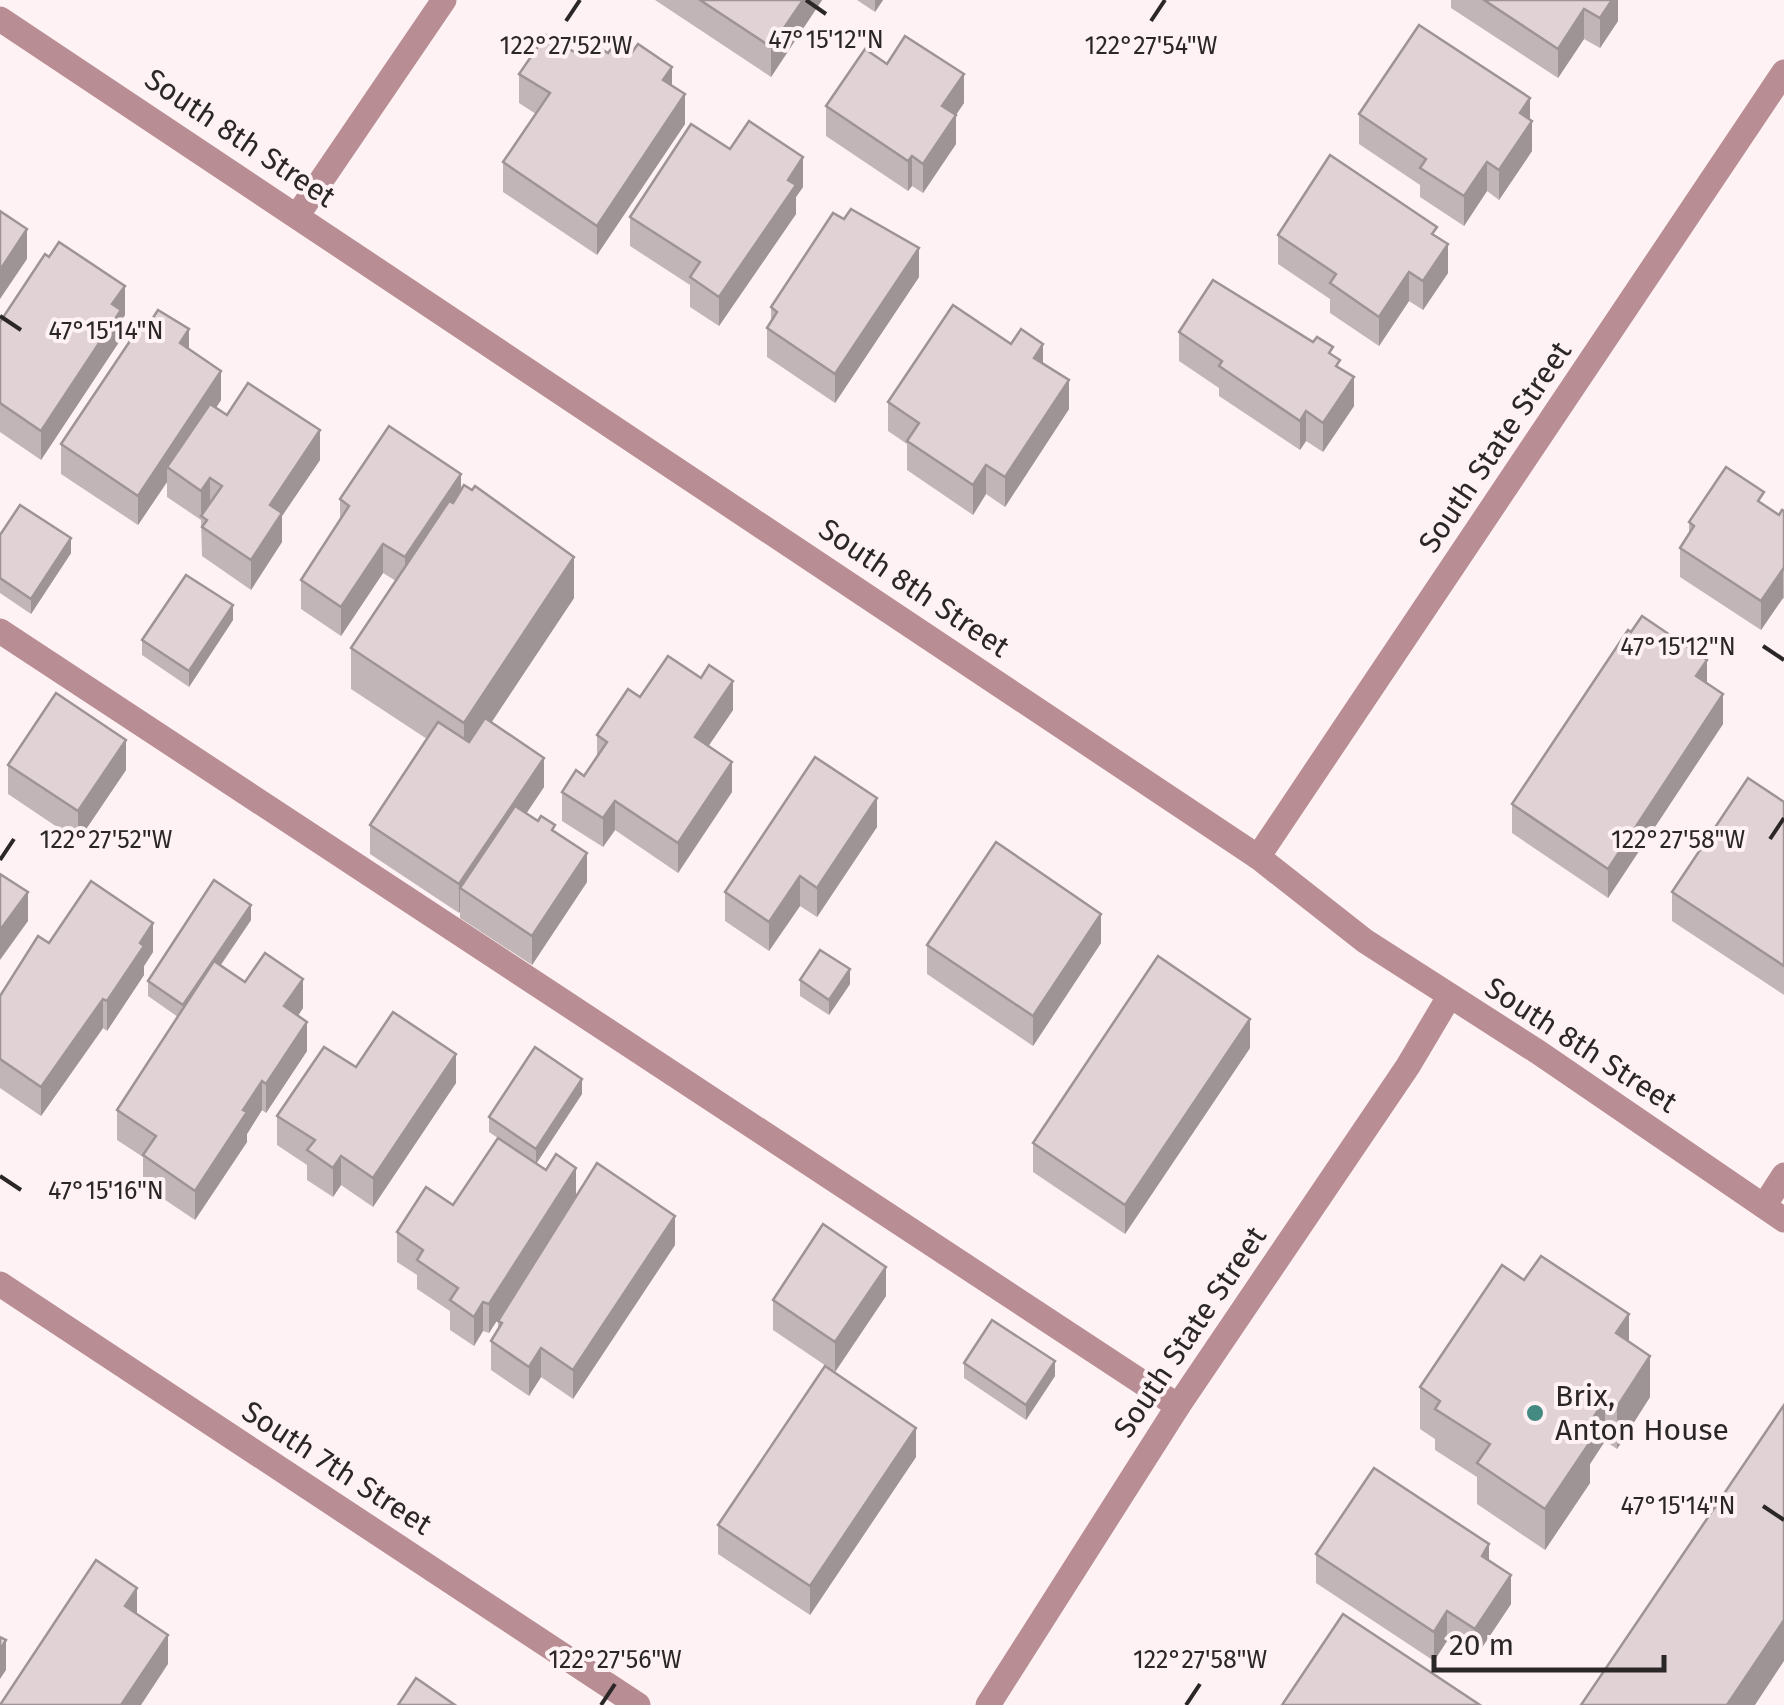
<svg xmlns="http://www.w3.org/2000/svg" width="1784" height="1705" font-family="'Fira Sans',sans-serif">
<rect width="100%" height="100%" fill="#fef2f4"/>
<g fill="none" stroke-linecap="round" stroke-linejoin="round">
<g stroke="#b88d94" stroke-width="25">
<path d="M 0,631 L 1178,1406"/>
<path d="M 1764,1206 L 1784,1175"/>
</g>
<g stroke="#b88d94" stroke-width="25">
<path d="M 0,19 L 1258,857 L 1365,941 L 1538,1052 L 1784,1220"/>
<path d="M 297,216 L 444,0"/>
<path d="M 1258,857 L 1784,72"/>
<path d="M 0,1284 L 638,1705"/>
<path d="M 988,1705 L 1178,1406 L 1408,1066 L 1449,997"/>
</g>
</g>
<g fill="#c2b5b7">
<path d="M 655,0 L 822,0 L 771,77 Z"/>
<path d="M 857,0 L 883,0 L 875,12 Z"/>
<path d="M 1451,0 L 1618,0 L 1618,21 L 1600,48 L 1584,39 L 1558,78 L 1451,8 Z"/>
<path d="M 576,53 L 608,53 L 672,86 L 685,124 L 597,255 L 503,192 L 503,162 L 536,114 L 519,103 L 519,74 Z"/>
<path d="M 887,64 L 964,103 L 956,115 L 956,144 L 923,193 L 912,186 L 908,191 L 826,136 L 826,106 Z"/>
<path d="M 1359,114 L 1530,120 L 1532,151 L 1499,200 L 1487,191 L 1464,226 L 1420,197 L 1420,185 L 1359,144 Z"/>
<path d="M 730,149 L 803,187 L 796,197 L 796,214 L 719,326 L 690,307 L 690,285 L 630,246 L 630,217 Z"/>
<path d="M 1278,235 L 1437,236 L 1448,273 L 1423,310 L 1409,301 L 1379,346 L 1330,313 L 1330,299 L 1278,264 Z"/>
<path d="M 919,277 L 835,403 L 767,357 L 767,328 L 771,321 L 771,307 Z"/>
<path d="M 125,315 L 121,321 L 121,339 L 41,460 L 0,432 L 0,322 Z"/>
<path d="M 1179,332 L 1333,355 L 1340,369 L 1354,406 L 1323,452 L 1306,441 L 1300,450 L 1219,396 L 1219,388 L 1179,361 Z"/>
<path d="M 189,350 L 221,400 L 216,408 L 227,415 L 320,460 L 282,516 L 282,542 L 251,590 L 202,556 L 201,520 L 167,497 L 167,482 L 138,525 L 61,474 L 61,444 Z"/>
<path d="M 1043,364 L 1069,409 L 1005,507 L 986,494 L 973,515 L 907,470 L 907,444 L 888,431 L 888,402 Z"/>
<path d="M 461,489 L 574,598 L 491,722 L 544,787 L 526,814 L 555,832 L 587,882 L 532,965 L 460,918 L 460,911 L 459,913 L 370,854 L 370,825 L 427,739 L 351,689 L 351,648 L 396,581 L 383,573 L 341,636 L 301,609 L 301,580 L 340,520 L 340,499 Z"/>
<path d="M 1764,505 L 1779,515 L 1784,511 L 1784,599 L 1783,598 L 1761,630 L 1680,577 L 1680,548 L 1689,535 L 1689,522 Z"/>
<path d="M 0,535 L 71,553 L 31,614 L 0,593 Z"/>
<path d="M 233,620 L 189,687 L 142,655 L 142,640 Z"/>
<path d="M 1707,684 L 1723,724 L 1608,898 L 1512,833 L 1512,804 Z"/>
<path d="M 640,697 L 733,710 L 708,746 L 732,792 L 678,873 L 615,830 L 603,847 L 562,821 L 562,792 L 584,776 L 597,757 L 597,735 Z"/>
<path d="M 8,765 L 126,770 L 78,841 L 8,794 Z"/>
<path d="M 1784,802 L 1784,995 L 1672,921 L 1672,892 Z"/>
<path d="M 877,827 L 817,917 L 800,906 L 769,951 L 725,921 L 725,892 Z"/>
<path d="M 251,920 L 221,965 L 245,982 L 303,1008 L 298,1016 L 307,1051 L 266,1113 L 262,1110 L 247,1134 L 247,1142 L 195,1220 L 143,1185 L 143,1157 L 117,1140 L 117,1110 L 178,1017 L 148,996 L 148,981 Z"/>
<path d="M 49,943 L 153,952 L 144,966 L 144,975 L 107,1031 L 103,1028 L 41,1116 L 0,1088 L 0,996 Z"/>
<path d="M 1101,943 L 1033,1046 L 927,974 L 927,945 Z"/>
<path d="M 800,980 L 850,984 L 829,1015 L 800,996 Z"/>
<path d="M 1250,1048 L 1125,1234 L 1033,1172 L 1033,1143 Z"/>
<path d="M 356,1067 L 456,1083 L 373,1207 L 341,1185 L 333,1197 L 307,1180 L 307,1165 L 277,1145 L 277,1116 Z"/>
<path d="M 582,1094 L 536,1164 L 489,1132 L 489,1117 Z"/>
<path d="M 576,1196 L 675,1245 L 573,1399 L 541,1377 L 529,1396 L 491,1370 L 491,1341 L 498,1329 L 498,1321 L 551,1236 L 489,1333 L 483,1331 L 474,1346 L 450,1330 L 450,1311 L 417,1289 L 417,1275 L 397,1262 L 397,1232 L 453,1205 Z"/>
<path d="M 1524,1280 L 1629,1342 L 1650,1397 L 1617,1449 L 1605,1441 L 1590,1464 L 1590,1483 L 1545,1550 L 1477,1504 L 1477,1477 L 1435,1450 L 1435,1439 L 1420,1429 L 1420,1387 Z"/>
<path d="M 886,1296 L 835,1372 L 773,1330 L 773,1300 Z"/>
<path d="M 964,1363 L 1055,1376 L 1026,1420 L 964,1378 Z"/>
<path d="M 916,1457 L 810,1615 L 718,1554 L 718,1525 Z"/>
<path d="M 1316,1554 L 1489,1561 L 1511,1604 L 1475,1658 L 1447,1641 L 1434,1661 L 1316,1583 Z"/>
</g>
<g fill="#9e9495">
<path d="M 803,0 L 822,0 L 771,77 L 771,47 Z"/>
<path d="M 875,0 L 883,0 L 875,12 Z"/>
<path d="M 1612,0 L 1618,0 L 1618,21 L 1600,48 L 1600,18 Z"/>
<path d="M 1584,9 L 1584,39 L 1558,78 L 1558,49 Z"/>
<path d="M 672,67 L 672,96 L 663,80 Z"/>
<path d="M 964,74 L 964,103 L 942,135 L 942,106 Z"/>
<path d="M 685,94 L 685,124 L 597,255 L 597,226 Z"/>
<path d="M 1530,98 L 1530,125 L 1532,121 L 1532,151 L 1499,200 L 1499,170 L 1520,113 Z"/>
<path d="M 956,115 L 956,144 L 923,193 L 923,164 Z"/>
<path d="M 912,156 L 912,186 L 908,191 L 908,161 Z"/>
<path d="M 803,157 L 803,187 L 796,197 L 796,214 L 719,326 L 719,297 L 788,180 Z"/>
<path d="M 1487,162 L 1487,191 L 1464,226 L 1464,196 Z"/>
<path d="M 27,229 L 27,259 L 0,299 L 0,270 Z"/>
<path d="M 1448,244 L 1448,273 L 1423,310 L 1423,281 Z"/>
<path d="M 919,248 L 919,277 L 835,403 L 835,374 Z"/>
<path d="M 1409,272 L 1409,301 L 1379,346 L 1379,317 Z"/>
<path d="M 125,286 L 125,315 L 121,321 L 121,339 L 41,460 L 41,431 L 112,304 Z"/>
<path d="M 189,329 L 189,359 L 180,343 Z"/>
<path d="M 1043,344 L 1043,373 L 1034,358 Z"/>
<path d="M 221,371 L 221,400 L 173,472 L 167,467 L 167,482 L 138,525 L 138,496 Z"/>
<path d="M 1354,377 L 1354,406 L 1323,452 L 1323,423 Z"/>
<path d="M 1069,380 L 1069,409 L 1005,507 L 1005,477 Z"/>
<path d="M 1306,411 L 1306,441 L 1300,450 L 1300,421 Z"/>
<path d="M 320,430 L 320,460 L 282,516 L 282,542 L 251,590 L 251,560 L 270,505 Z"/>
<path d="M 986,465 L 986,494 L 973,515 L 973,485 Z"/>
<path d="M 461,474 L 461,504 L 405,587 L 405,557 Z"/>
<path d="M 210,478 L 210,507 L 201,516 L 201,520 L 201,491 Z"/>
<path d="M 71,538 L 71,553 L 31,614 L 31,599 Z"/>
<path d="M 383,544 L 383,573 L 341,636 L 341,607 Z"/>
<path d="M 574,557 L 574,598 L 464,764 L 464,723 Z"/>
<path d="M 1783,569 L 1783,598 L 1761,630 L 1761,601 Z"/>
<path d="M 233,605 L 233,620 L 189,687 L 189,671 Z"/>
<path d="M 1707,660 L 1707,690 L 1696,676 Z"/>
<path d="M 733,681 L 733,710 L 695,766 L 695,737 Z"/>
<path d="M 1723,694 L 1723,724 L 1608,898 L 1608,869 Z"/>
<path d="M 126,740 L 126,770 L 78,841 L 78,811 Z"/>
<path d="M 544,758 L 544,787 L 471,895 L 460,888 L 460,911 L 459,913 L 459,884 Z"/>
<path d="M 732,762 L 732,792 L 678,873 L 678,843 Z"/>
<path d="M 877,798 L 877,827 L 817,917 L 817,888 Z"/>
<path d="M 615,801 L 615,830 L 603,847 L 603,818 Z"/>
<path d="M 587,853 L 587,882 L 532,965 L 532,936 Z"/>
<path d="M 800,876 L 800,906 L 769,951 L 769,922 Z"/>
<path d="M 28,892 L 28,921 L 0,960 L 0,930 Z"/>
<path d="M 251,905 L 251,920 L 183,1020 L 183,1005 Z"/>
<path d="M 1101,914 L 1101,943 L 1033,1046 L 1033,1016 Z"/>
<path d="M 153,923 L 153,952 L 144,966 L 144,975 L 107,1031 L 107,1001 L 140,943 Z"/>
<path d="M 850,969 L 850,984 L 829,1015 L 829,1000 Z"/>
<path d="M 303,979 L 303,1008 L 284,1036 L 284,1006 Z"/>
<path d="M 103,999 L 103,1028 L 41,1116 L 41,1087 Z"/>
<path d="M 1250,1019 L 1250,1048 L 1125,1234 L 1125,1205 Z"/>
<path d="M 307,1022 L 307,1051 L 266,1113 L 266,1084 Z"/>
<path d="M 456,1054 L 456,1083 L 373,1207 L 373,1178 Z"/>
<path d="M 582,1079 L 582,1094 L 536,1164 L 536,1149 Z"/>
<path d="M 262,1081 L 262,1110 L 247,1134 L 247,1142 L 195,1220 L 195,1191 Z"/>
<path d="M 341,1156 L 341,1185 L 333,1197 L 333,1168 Z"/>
<path d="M 576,1168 L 576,1197 L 489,1333 L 489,1304 Z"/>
<path d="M 675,1216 L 675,1245 L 573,1399 L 573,1370 Z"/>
<path d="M 886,1267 L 886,1296 L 835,1372 L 835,1342 Z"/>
<path d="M 483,1302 L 483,1331 L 474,1346 L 474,1317 Z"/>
<path d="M 1629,1314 L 1629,1355 L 1616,1333 Z"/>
<path d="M 541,1348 L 541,1377 L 529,1396 L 529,1367 Z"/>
<path d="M 1650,1356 L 1650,1397 L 1617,1449 L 1617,1407 Z"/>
<path d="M 1055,1361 L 1055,1376 L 1026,1420 L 1026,1405 Z"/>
<path d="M 1605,1400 L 1605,1441 L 1590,1464 L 1590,1483 L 1545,1550 L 1545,1509 L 1581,1436 Z"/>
<path d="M 916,1428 L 916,1457 L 810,1615 L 810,1586 Z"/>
<path d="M 1489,1544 L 1489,1573 L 1482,1556 Z"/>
<path d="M 1511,1575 L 1511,1604 L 1475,1658 L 1475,1629 Z"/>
<path d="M 137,1588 L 137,1618 L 125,1606 Z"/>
<path d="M 1447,1611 L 1447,1641 L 1434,1661 L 1434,1632 Z"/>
<path d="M 1784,1620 L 1784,1661 L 1755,1705 L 1727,1705 Z"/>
<path d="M 168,1635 L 168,1664 L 141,1705 L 121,1705 Z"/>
<path d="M 6,1640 L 6,1670 L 0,1679 L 0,1650 Z"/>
</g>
<g fill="#e1d3d5" stroke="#9e9495" stroke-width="2.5">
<path d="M 700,0 L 803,0 L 771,47 Z"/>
<path d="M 1484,0 L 1612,0 L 1600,18 L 1584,9 L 1558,49 Z"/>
<path d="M 1419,25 L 1530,98 L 1520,113 L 1532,121 L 1499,170 L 1487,162 L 1464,196 L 1420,168 L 1426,159 L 1359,114 Z"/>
<path d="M 546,35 L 576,53 L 585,39 L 608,53 L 614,45 L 630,55 L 638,44 L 672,67 L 663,80 L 685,94 L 597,226 L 503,162 L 550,93 L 519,74 Z"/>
<path d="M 905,36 L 964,74 L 942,106 L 956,115 L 923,164 L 912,156 L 908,161 L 826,106 L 865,49 L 887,64 Z"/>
<path d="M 749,121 L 803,157 L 788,180 L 796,185 L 719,297 L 690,277 L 700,262 L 630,217 L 691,124 L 730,149 Z"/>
<path d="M 1330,155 L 1437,227 L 1432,234 L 1448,244 L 1423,281 L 1409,272 L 1379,317 L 1330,283 L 1336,274 L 1278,235 Z"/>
<path d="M 851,209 L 919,248 L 835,374 L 767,328 L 777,312 L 771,307 L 833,213 L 844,219 Z"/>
<path d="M 0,211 L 27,229 L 0,270 Z"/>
<path d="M 59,242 L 125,286 L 112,304 L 121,310 L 41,431 L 0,403 L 0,322 L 45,254 L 49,257 Z"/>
<path d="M 1213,280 L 1313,342 L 1317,337 L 1333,347 L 1329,353 L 1340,360 L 1336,366 L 1354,377 L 1323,423 L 1306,411 L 1300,421 L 1219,366 L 1222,361 L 1179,332 Z"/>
<path d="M 953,305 L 1011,344 L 1021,329 L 1043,344 L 1034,358 L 1069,380 L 1005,477 L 986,465 L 973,485 L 907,441 L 919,423 L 888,402 Z"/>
<path d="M 158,310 L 189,329 L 180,343 L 221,371 L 138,496 L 61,444 L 144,320 L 149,324 Z"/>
<path d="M 248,383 L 320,430 L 270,505 L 282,513 L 251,560 L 202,527 L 207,520 L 201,516 L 222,486 L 210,478 L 201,491 L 167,467 L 210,404 L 227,415 Z"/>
<path d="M 389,426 L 461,474 L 405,557 L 383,544 L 341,607 L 301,580 L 349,506 L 340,499 Z"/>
<path d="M 1726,467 L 1764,492 L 1758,501 L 1779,515 L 1782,510 L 1784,511 L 1784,570 L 1783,569 L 1761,601 L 1680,548 L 1694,526 L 1689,522 Z"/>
<path d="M 464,485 L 472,490 L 475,486 L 574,557 L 464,723 L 351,648 L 449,501 L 453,503 Z"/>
<path d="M 20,505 L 71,538 L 31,599 L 0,578 L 0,535 Z"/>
<path d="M 186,575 L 233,605 L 189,671 L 142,640 Z"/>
<path d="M 1642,616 L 1707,660 L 1696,676 L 1723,694 L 1608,869 L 1512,804 L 1628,630 L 1631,632 Z"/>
<path d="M 668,656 L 701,678 L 709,665 L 733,681 L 695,737 L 732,762 L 678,843 L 615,801 L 603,818 L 562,792 L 576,770 L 584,776 L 607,742 L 597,735 L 628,689 L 640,697 Z"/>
<path d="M 56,693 L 126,740 L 78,811 L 8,765 Z"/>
<path d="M 485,718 L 544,758 L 459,884 L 370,825 L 438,722 L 469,742 Z"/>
<path d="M 815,757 L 877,798 L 817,888 L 800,876 L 769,922 L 725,892 Z"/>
<path d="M 1748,778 L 1784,802 L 1784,966 L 1672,892 Z"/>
<path d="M 515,806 L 538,821 L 541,816 L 555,825 L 552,830 L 587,853 L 532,936 L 460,888 Z"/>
<path d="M 996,842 L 1101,914 L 1033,1016 L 927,945 Z"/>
<path d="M 0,874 L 28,892 L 0,930 Z"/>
<path d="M 214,880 L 251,905 L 183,1005 L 148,981 Z"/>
<path d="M 91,881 L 153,923 L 140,943 L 144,946 L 107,1001 L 103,999 L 41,1087 L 0,1059 L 0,996 L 38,936 L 49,943 Z"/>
<path d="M 820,950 L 850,969 L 829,1000 L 800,980 Z"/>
<path d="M 265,953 L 303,979 L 284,1006 L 307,1022 L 266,1084 L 262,1081 L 243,1110 L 247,1112 L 195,1191 L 143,1155 L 156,1136 L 117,1110 L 214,961 L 245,982 Z"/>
<path d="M 1158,956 L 1250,1019 L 1125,1205 L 1033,1143 Z"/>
<path d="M 393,1012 L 456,1054 L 373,1178 L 341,1156 L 333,1168 L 307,1150 L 315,1140 L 277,1116 L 324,1047 L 356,1067 Z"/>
<path d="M 535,1047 L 582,1079 L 536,1149 L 489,1117 Z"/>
<path d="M 498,1138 L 546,1170 L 556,1154 L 576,1168 L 489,1304 L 483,1302 L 474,1317 L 450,1300 L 458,1288 L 417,1260 L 423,1250 L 397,1232 L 426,1187 L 453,1205 Z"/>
<path d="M 597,1163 L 675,1216 L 573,1370 L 541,1348 L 529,1367 L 491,1341 L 502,1323 L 498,1321 Z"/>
<path d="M 823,1224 L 886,1267 L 835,1342 L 773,1300 Z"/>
<path d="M 1541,1256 L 1629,1314 L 1616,1333 L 1650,1356 L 1617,1407 L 1605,1400 L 1581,1436 L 1590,1442 L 1545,1509 L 1477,1463 L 1490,1444 L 1435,1409 L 1440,1401 L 1420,1387 L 1502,1265 L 1524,1280 Z"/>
<path d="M 992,1320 L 1055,1361 L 1026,1405 L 964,1363 Z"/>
<path d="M 825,1366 L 916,1428 L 810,1586 L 718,1525 Z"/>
<path d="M 1784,1405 L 1784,1620 L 1727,1705 L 1581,1705 Z"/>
<path d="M 1374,1468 L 1489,1544 L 1482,1556 L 1511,1575 L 1475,1629 L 1447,1611 L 1434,1632 L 1316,1554 Z"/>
<path d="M 96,1560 L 137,1588 L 125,1606 L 168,1635 L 121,1705 L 0,1705 Z"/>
<path d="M 1343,1614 L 1480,1705 L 1282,1705 Z"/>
<path d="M 0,1637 L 6,1640 L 0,1650 Z"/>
<path d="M 416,1678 L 455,1705 L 398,1705 Z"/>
</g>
<path fill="none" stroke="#2b2627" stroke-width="4" d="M 806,0 L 826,14M 566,21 L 580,0M 1151,21 L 1165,0M 0,316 L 21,330M 1763,646 L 1784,660M 1770,839 L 1784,818M 0,860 L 14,839M 0,1176 L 21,1190M 1763,1506 L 1784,1520M 601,1705 L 615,1684M 1186,1705 L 1200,1684"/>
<circle fill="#448a83" stroke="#fef2f4" stroke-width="4" cx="1535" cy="1413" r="10"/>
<g text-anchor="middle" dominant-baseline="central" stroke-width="8" stroke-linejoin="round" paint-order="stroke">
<g font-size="30" fill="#2b2627" stroke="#fef2f4">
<text transform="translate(240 138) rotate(34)">South 8th Street</text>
<text transform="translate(1495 447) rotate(-56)">South State Street</text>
<text transform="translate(914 588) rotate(34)">South 8th Street</text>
<text transform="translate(1581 1045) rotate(33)">South 8th Street</text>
<text transform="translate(1190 1332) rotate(-56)">South State Street</text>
<text transform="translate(337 1468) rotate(33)">South 7th Street</text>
</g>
<g font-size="30" fill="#2b2627" stroke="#fef2f4" text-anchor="start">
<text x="1555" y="1396">Brix,<tspan x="1555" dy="34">Anton House</tspan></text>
</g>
</g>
<g font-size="25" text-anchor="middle" fill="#2b2627" stroke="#fef2f4" stroke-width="8" stroke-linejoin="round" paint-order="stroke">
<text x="826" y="48">47°15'12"N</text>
<text x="566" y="54">122°27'52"W</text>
<text x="1151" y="54">122°27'54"W</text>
<text x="106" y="339">47°15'14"N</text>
<text x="1678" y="655">47°15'12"N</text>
<text x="1678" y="848">122°27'58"W</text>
<text x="106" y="848">122°27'52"W</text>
<text x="106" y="1199">47°15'16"N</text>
<text x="1678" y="1514">47°15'14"N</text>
<text x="615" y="1668">122°27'56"W</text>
<text x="1200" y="1668">122°27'58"W</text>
</g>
<path d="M1434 1655v15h230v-15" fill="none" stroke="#2b2627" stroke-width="5"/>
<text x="1449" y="1655" font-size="30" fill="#2b2627" stroke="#fef2f4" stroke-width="8" paint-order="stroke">20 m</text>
</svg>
